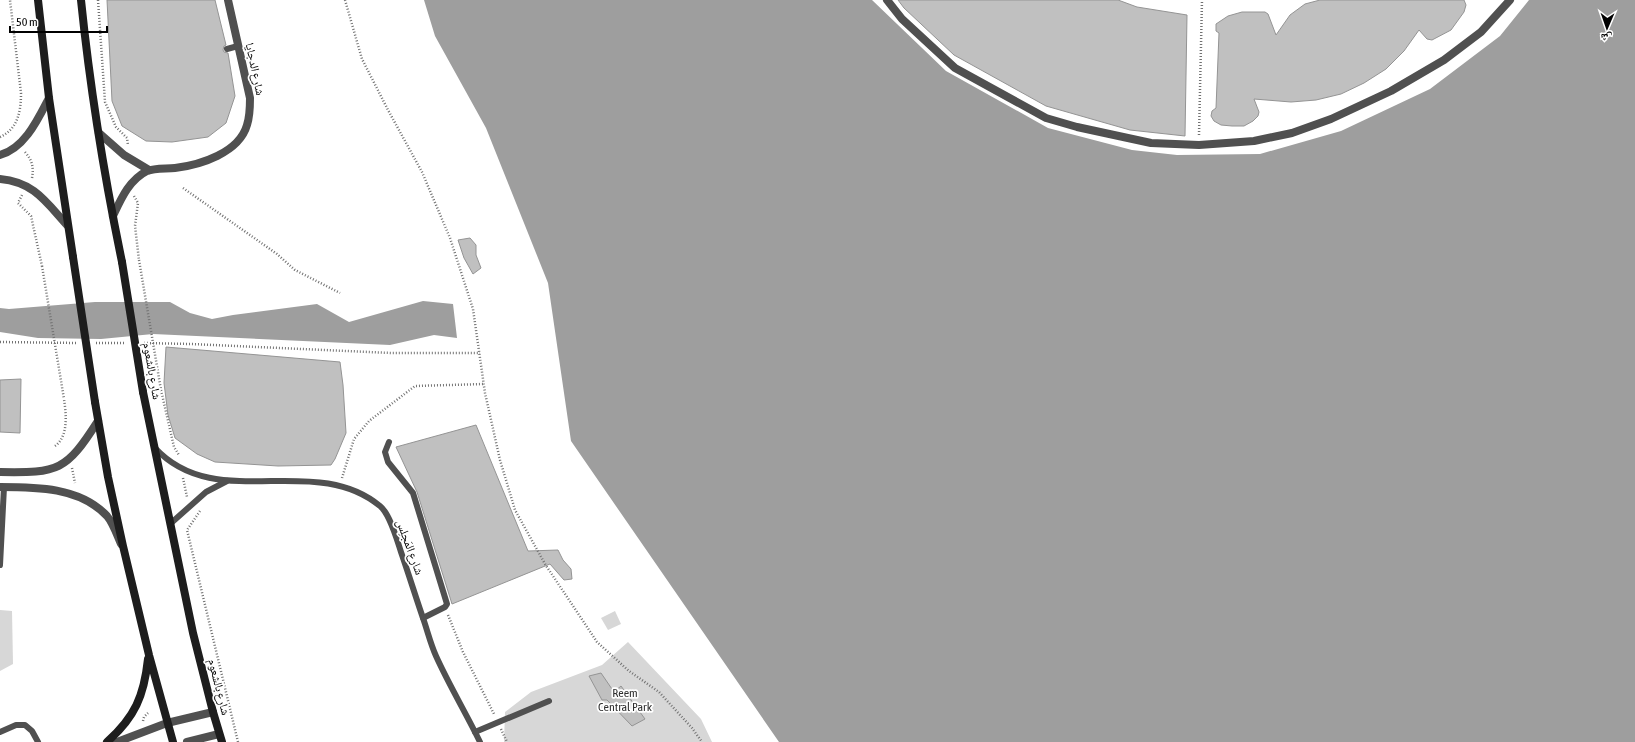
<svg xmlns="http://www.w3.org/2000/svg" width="1635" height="742" font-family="'Asap Condensed','Noto Naskh Arabic',sans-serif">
<rect width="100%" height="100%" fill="#fff"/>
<g fill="#d7d7d7">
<path d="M 0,610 L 12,611 L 13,664 L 0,671 Z"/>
<path d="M 615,611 L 621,624 L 608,630 L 601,618 Z"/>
<path d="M 628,642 L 701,719 L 712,742 L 504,742 L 505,712 L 531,692 L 602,665 Z"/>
</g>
<g fill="#9e9e9e">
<path d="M 424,0 L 872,0 L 946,71 L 1048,128 L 1132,150 L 1177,155 L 1260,154 L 1341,131 L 1430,89 L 1500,36 L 1529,0 L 1635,0 L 1635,742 L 779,742 L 571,441 L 548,283 L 486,128 L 435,36 Z"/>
<path d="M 423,301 L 453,304 L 457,338 L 434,335 L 390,345 L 153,334 L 101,339 L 38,338 L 0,332 L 0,308 L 9,309 L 95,302 L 170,302 L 190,313 L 212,319 L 233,315 L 317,304 L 349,322 Z"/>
</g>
<g fill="#c0c0c0" stroke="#949494">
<path d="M 107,0 L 215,0 L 226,45 L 224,46 L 223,50 L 224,52 L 228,53 L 235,96 L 226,123 L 208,137 L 172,142 L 146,141 L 122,126 L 112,101 Z"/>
<path d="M 898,0 L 1118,0 L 1137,7 L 1187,15 L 1185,136 L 1130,130 L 1046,106 L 954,55 L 904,8 Z"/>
<path d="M 1320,0 L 1464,0 L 1466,5 L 1464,12 L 1451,30 L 1432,40 L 1427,39 L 1419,30 L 1404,51 L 1386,69 L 1364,83 L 1341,94 L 1316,100 L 1291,102 L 1254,99 L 1259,112 L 1258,116 L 1253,121 L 1244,126 L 1232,126 L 1221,125 L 1214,121 L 1211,116 L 1212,111 L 1216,108 L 1219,33 L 1216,31 L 1216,24 L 1228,16 L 1242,12 L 1265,12 L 1268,14 L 1276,35 L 1290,15 L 1305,4 Z"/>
<path d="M 470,238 L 476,245 L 476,255 L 481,268 L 473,274 L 464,258 L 458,240 Z"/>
<path d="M 166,347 L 340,362 L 343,385 L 346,433 L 335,459 L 331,465 L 278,466 L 215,462 L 197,454 L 175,438 L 168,415 L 164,383 Z"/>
<path d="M 21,379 L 20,433 L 0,432 L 0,380 Z"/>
<path d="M 476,425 L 528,551 L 558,550 L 563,560 L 571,569 L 572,579 L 564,580 L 550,564 L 452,604 L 417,492 L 396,447 Z"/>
<path d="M 601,673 L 614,692 L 621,686 L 645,719 L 632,726 L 607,700 L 602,700 L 589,676 Z"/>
</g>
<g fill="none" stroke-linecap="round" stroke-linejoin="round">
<g stroke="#727272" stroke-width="2.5" stroke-dasharray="1 2" stroke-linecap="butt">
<path d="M 98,0 L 105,102 L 116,127 L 127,138 L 128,145"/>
<path d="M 345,0 L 362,59 L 388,110 L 422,172 L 450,238 L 473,309 L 485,393 L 500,460 L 515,510 L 545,564 L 597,642 L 629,671 L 659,692 L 692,728 L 702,742"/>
<path d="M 1199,135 L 1202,0"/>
<path d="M 0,137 C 18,129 21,111 21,93 L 10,0"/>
<path d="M 25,152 C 32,160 34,167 32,178"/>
<path d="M 183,188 L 277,254 L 295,270 L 340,293"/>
<path d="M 22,195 L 18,203 L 31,216 L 42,266"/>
<path d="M 134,196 L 138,203 L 135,226 L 139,260"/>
<path d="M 0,342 L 77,343"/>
<path d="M 96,343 L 125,343"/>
<path d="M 144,343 L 191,344 L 391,353 L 480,353"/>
<path d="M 161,390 L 174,447 L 179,455"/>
<path d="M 55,446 C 69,436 66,413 64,399"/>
<path d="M 72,468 L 75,483"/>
<path d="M 183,478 L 187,497"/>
<path d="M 342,478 L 354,439 L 369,421 L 415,386 L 484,384"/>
<path d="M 200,511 L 187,530 L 238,742"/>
<path d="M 448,615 L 463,652 L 494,714"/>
<path d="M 143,721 L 144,717 L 148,713"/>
<path d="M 501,729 L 507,742"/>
</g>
<g stroke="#505050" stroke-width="6">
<path d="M 227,49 L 238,46"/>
<path d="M 389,442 L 385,452 L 388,462 L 413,493 L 447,604 L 445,607 L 423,618"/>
<path d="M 155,448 C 216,514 314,451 380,506 C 390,514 397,540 401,552 C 409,575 416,598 424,621 C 428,633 431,645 436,656 C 449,685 466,713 480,742"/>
<path d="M 170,524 L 206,492 L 227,481"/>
<path d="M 0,565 L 4,487"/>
<path d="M 0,732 L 16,725 L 25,725 L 32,731 L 38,742"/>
<path d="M 475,732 L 549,701"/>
</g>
<g stroke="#505050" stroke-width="8">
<path d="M 887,0 L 902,19 L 955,68 L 1046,118 L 1077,127 L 1151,143 L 1199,145 L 1254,141 L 1292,133 L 1331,119 L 1391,91 L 1444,60 L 1481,32 L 1510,0"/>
<path d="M 99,133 L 124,155 L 149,170"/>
<path d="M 0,155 C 25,148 38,119 49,98"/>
<path d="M 0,179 C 34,182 46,202 67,225"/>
<path d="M 113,216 C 121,199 129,180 147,171 C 155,168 166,169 175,168 C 200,165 239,153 247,125 C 250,116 250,107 250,98 L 228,0"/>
<path d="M 0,472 C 59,473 66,471 98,421"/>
<path d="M 0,487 C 36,487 80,487 107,516 C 113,523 117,535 121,544"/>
<path d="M 117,742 L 167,723 L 213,712"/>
<path d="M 187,742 L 219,734"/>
</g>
<g stroke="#1d1d1d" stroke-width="8">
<path d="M 38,0 L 49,98 L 73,257"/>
<path d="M 81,0 C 90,88 104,175 122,262"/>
<path d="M 143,392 L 193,633 L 213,712 L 222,742"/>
<path d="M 95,402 L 108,477 L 123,546 L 149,655 L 173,742"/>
<path d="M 107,742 C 135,717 144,696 148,659"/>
</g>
<g stroke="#727272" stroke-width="2.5" stroke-dasharray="1 2" stroke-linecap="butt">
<path d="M 139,260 L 161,390"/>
<path d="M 42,266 L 64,399"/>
</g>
<g stroke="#1d1d1d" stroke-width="8">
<path d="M 73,257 L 95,402"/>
<path d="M 122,262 L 143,392"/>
</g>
</g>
<g text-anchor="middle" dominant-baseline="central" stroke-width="3.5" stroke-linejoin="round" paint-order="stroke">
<g font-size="12" fill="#000" stroke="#fff">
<text transform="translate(255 69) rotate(78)">شارع الدجايا</text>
<text transform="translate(152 371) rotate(80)">شارع بالشعوم</text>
<text transform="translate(410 547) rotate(70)">شارع المَجلِس</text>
<text transform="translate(219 687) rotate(76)">شارع بالشعوم</text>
</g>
<g font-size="12" fill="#2e2e2e" stroke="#fff">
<text x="625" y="693">Reem<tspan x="625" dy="14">Central Park</tspan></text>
</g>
</g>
<g transform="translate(1607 28) rotate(182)" stroke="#ffffff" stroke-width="3" paint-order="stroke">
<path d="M0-3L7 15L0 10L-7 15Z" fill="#000000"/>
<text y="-6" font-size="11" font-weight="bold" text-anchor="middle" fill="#000000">ش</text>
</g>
<path d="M10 26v6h97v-6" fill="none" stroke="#000000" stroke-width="2"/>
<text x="16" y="26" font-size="12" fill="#000000" stroke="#ffffff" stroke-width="3" paint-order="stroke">50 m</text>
</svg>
